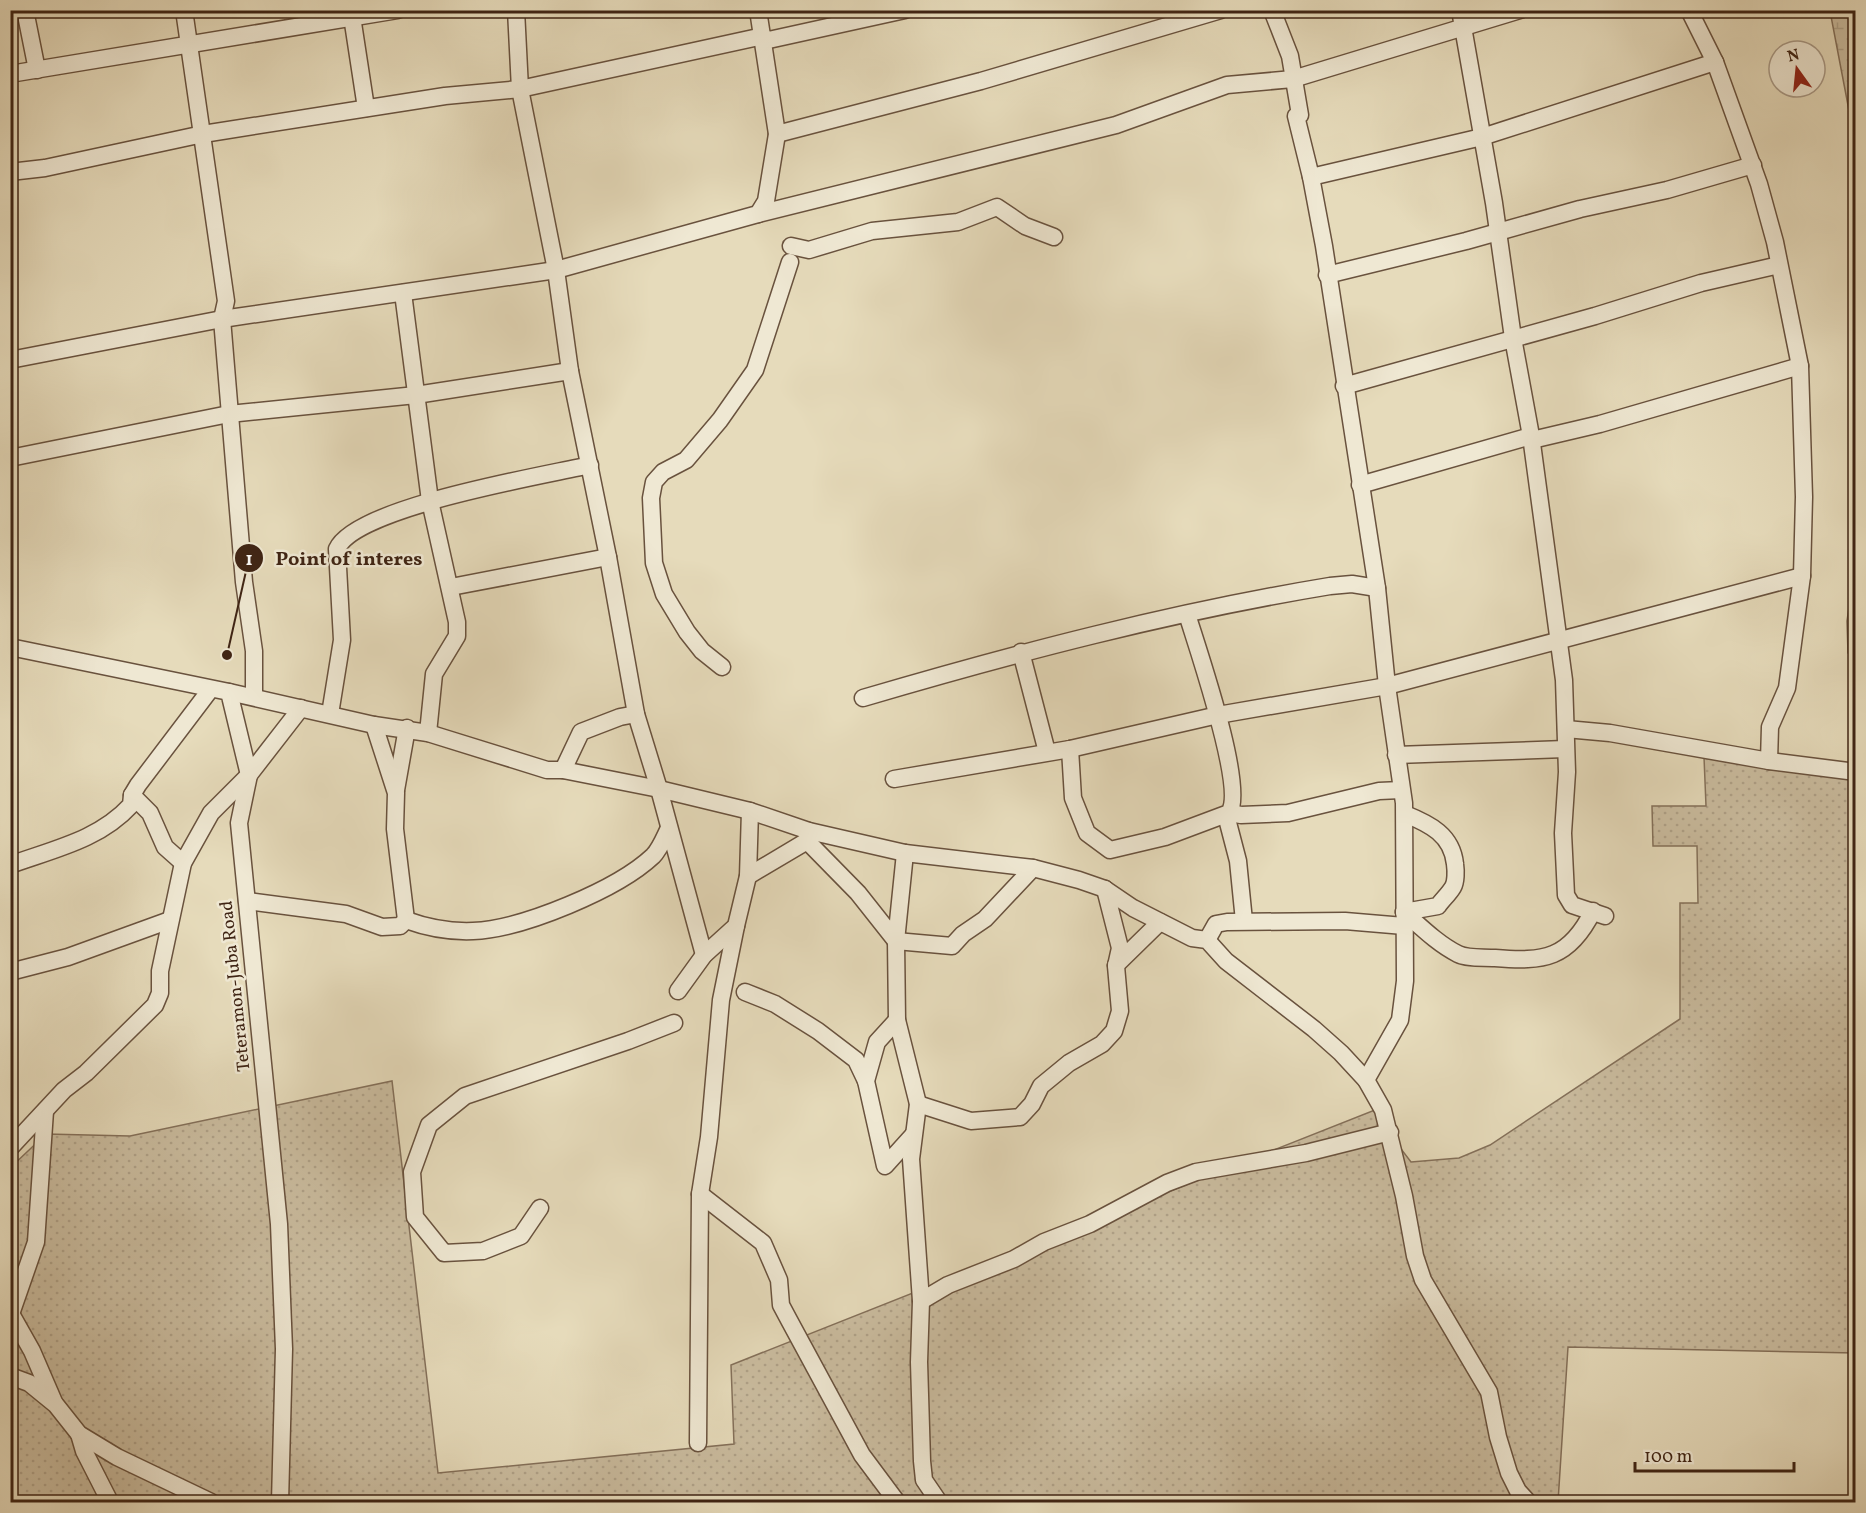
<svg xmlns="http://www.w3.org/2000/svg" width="1866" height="1513" font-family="Vollkorn,serif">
<defs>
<pattern id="grass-dots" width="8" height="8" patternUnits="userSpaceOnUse" patternTransform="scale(1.5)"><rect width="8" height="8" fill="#cabc9f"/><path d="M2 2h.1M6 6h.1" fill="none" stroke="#afa188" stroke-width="1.8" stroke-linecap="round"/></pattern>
<pattern id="wetland-marsh" width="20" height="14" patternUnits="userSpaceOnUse" patternTransform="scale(1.5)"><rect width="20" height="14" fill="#cabc9f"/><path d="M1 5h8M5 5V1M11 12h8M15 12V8" fill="none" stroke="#afa188"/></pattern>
</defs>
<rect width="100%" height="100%" fill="#e6dbbb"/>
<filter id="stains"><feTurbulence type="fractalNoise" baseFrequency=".00333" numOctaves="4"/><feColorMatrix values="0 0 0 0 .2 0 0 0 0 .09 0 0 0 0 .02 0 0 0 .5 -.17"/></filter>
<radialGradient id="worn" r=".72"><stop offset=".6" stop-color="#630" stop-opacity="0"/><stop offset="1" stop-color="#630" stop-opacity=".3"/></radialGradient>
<path fill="url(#grass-dots)" stroke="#84705a" stroke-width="1.5" d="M 1704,757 L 1855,766 L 1855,1353 L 1568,1347 L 1558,1502 L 11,1502 L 10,1168 L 46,1134 L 130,1136 L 392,1081 L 438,1473 L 734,1444 L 731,1365 L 1385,1106 L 1398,1145 L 1411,1162 L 1459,1158 L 1490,1145 L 1680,1019 L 1680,903 L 1698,903 L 1697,846 L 1653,846 L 1652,806 L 1706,806 Z"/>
<g fill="url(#wetland-marsh)" stroke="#84705a" stroke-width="1.5">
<path d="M 1830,11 L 1855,11 L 1855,142 Z"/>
<path d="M 1855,566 L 1855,660 L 1848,653 L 1847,621 Z"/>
</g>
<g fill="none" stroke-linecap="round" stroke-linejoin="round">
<defs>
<g id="minor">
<path d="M 25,10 L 37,70"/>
<path d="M 184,10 L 226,301 L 222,319 L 244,582 L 254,651 L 254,697"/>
<path d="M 351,10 L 366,108"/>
<path d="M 516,10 L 520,89 L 556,270 L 570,371 L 608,557 L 636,714 L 659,789 L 704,955"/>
<path d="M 1272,10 L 1290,56 L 1300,115 L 1296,116 L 1311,177 L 1324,246 L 1377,588 L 1387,686 L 1404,803 L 1405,981 L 1400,1020 L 1366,1080"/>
<path d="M 1460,10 L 1494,203 L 1513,338 L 1531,436 L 1564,680 L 1567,772 L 1563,833 L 1566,895 L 1572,905 L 1605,916"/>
<path d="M 1689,10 L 1715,62 L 1759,184 L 1775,242 L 1800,366 L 1804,497 L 1802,576 L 1787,688 L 1770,727 L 1769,761"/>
<path d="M 764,41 L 905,10"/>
<path d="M 10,74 L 398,10"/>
<path d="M 777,134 L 981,81 L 1221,10"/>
<path d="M 10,172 L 45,168 L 203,134 L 445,96 L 520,89 L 763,36"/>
<path d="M 1311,177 L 1482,137 L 1715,62"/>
<path d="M 758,214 L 1116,125 L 1227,85 L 1293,79 L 1520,10"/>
<path d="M 791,246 L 809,250 L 872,231 L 958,222 L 997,207 L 1025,226 L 1054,237"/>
<path d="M 1327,275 L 1466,241 L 1580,209 L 1667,190 L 1753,165"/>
<path d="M 403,293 L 430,501 L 457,622 L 457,636 L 434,674 L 428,733"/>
<path d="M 10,360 L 222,319 L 556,270 L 758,214 L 766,201 L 777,134 L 758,10"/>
<path d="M 1344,386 L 1595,316 L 1701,283 L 1779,265"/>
<path d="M 1532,440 L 1600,424 L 1800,366"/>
<path d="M 10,458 L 229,414 L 416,395 L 570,371"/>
<path d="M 1360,485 L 1531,436"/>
<path d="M 451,587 L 608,557"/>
<path d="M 10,647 L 229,692 L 249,775 L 239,823 L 279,1224 L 284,1349 L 280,1502"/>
<path d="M 1021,652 L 1047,752"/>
<path d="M 722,667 L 702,651 L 687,632 L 664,594 L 654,563 L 651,498 L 654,482 L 663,472 L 686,460 L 720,420 L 755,370 L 790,262"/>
<path d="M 229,692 L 374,725 L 428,733 L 547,770 L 563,770 L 659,789 L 750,811 L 809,831 L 905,853 L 1033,868 L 1079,880 L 1105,889 L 1133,908 L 1192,938 L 1207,940 L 1226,961 L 1314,1029 L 1341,1053 L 1366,1080 L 1383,1110 L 1404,1196 L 1415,1256 L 1423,1280 L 1489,1392 L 1498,1437 L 1509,1473 L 1518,1491 L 1528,1502"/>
<path d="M 863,698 C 1016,653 1172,612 1330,586 L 1352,584 L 1377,588"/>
<path d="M 330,714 L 342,640 L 337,549 C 355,507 542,476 590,465"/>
<path d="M 1566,729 L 1610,733 L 1769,761 L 1856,772"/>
<path d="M 1070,749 L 1073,798 L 1087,833 L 1110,850 L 1165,837 L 1229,813 C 1246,788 1197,647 1187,614"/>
<path d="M 1396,755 L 1565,749"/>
<path d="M 563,770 L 581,732 L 620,717 L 636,714"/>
<path d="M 894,779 L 1070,749 L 1218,715 L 1387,686 L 1802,576"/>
<path d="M 396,790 L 407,728"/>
<path d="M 132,795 L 150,813 L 165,847 L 183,863"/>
<path d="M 1229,813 L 1241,815 L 1288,813 L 1379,791 L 1401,790"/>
<path d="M 1226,815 L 1238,861 L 1244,921"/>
<path d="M 809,831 L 807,841 L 858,893 L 896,941 L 952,946 L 963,934 L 985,919 L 1033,868"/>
<path d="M 905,853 L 896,941 L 897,1020 L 918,1104 L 911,1159 L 921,1301 L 919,1362 L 922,1461 L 924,1480 L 939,1502"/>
<path d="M 10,865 C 54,849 99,840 131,805 L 132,795 L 138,785 L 210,690"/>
<path d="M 748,876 L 807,841"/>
<path d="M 247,901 L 346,914 L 382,927 L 400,926 L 406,920 L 395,829 L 396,793 L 374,725"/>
<path d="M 1404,912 C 1421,927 1438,944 1458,954 C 1468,959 1484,957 1495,958 C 1544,962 1569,959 1593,911"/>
<path d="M 1404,912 L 1438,906 C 1442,900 1449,894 1453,887 C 1456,882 1456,871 1455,864 C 1452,835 1430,824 1405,814"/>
<path d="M 406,920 C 428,928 449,932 473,931 C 523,929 618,889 653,856 C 660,849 665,836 669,828"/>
<path d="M 1207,940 L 1216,924 L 1227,922 L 1345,921 L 1404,926"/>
<path d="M 1116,965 L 1160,922"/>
<path d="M 10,972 L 68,957 L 170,920"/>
<path d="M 678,991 L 704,955 L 736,926 L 748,876 L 750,811"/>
<path d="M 745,992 L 775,1004 L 818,1031 L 856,1060 L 866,1081"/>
<path d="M 897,1020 L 877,1042 L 866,1081 L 885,1166 L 913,1135"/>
<path d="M 918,1104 L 971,1121 L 1020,1117 L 1032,1104 L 1041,1086 L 1069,1063 L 1102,1044 L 1114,1031 L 1120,1011 L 1116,966 L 1120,948 L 1105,889"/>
<path d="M 10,1148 L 64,1090 L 86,1073 L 155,1005 L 160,993 L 160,971 L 183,863 L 211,813 L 249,775 L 301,708"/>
<path d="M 700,1194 L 763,1243 L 779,1280 L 781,1305 L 789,1320 L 862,1455 L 897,1502"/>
<path d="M 540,1208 L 521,1236 L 483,1251 L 444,1253 L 415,1217 L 412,1172 L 429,1125 L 465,1096 L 628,1041 L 674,1023"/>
<path d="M 921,1301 L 948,1285 L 1014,1259 L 1044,1242 L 1090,1224 L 1167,1183 L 1196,1172 L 1306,1153 L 1390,1132"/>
<path d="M 10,1312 L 32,1351 L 54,1402"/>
<path d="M 10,1317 L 36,1242 L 45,1111"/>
<path d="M 10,1376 L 29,1383 L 56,1405 L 79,1434 L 117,1457 L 211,1502"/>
<path d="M 79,1434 L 84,1451 L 110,1502"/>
<path d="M 698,1443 L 700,1194 L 709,1137 L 721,1000 L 736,926"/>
</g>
</defs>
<use href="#minor" stroke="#69523e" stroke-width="19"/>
<use href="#minor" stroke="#efe8d3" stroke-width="16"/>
</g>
<g text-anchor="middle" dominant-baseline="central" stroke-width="5" stroke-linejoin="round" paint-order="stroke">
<g font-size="18" fill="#3f2414" stroke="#efe8d3">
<text transform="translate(236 986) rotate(-96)">Teteramon-Juba Road</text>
</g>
</g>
<path fill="none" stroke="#3f2414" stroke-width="2" d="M227 655L249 558"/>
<g fill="#3f2414" stroke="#efe8d3" stroke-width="2">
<circle cx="227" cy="655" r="6"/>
<circle cx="249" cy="558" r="15"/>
</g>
<g font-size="18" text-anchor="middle" font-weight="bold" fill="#fff">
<text x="249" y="565">1</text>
</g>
<g font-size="20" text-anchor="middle" font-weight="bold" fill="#3f2414" stroke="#efe8d3" stroke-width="5" stroke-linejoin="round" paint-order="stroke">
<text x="349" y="565">Point of interes</text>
</g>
<rect width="1866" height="1513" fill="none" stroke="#e6dbbb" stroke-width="36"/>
<rect x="12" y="12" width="1842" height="1489" fill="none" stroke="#3f2414" stroke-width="3"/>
<rect x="18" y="18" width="1830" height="1477" fill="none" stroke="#3f2414" stroke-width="1.5"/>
<g transform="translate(1797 69) rotate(345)"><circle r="28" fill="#efe8d3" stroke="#a99a87" stroke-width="1.5"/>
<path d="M0-4.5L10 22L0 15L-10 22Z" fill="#8f2418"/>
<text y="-9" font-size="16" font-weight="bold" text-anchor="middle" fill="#3f2414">N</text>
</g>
<path d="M1635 1462v9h159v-9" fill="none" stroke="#3f2414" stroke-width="3"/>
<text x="1644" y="1462" font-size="18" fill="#3f2414" stroke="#efe8d3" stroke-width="4.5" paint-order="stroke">100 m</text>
<rect width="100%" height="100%" filter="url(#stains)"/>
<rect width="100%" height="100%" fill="url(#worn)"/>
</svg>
